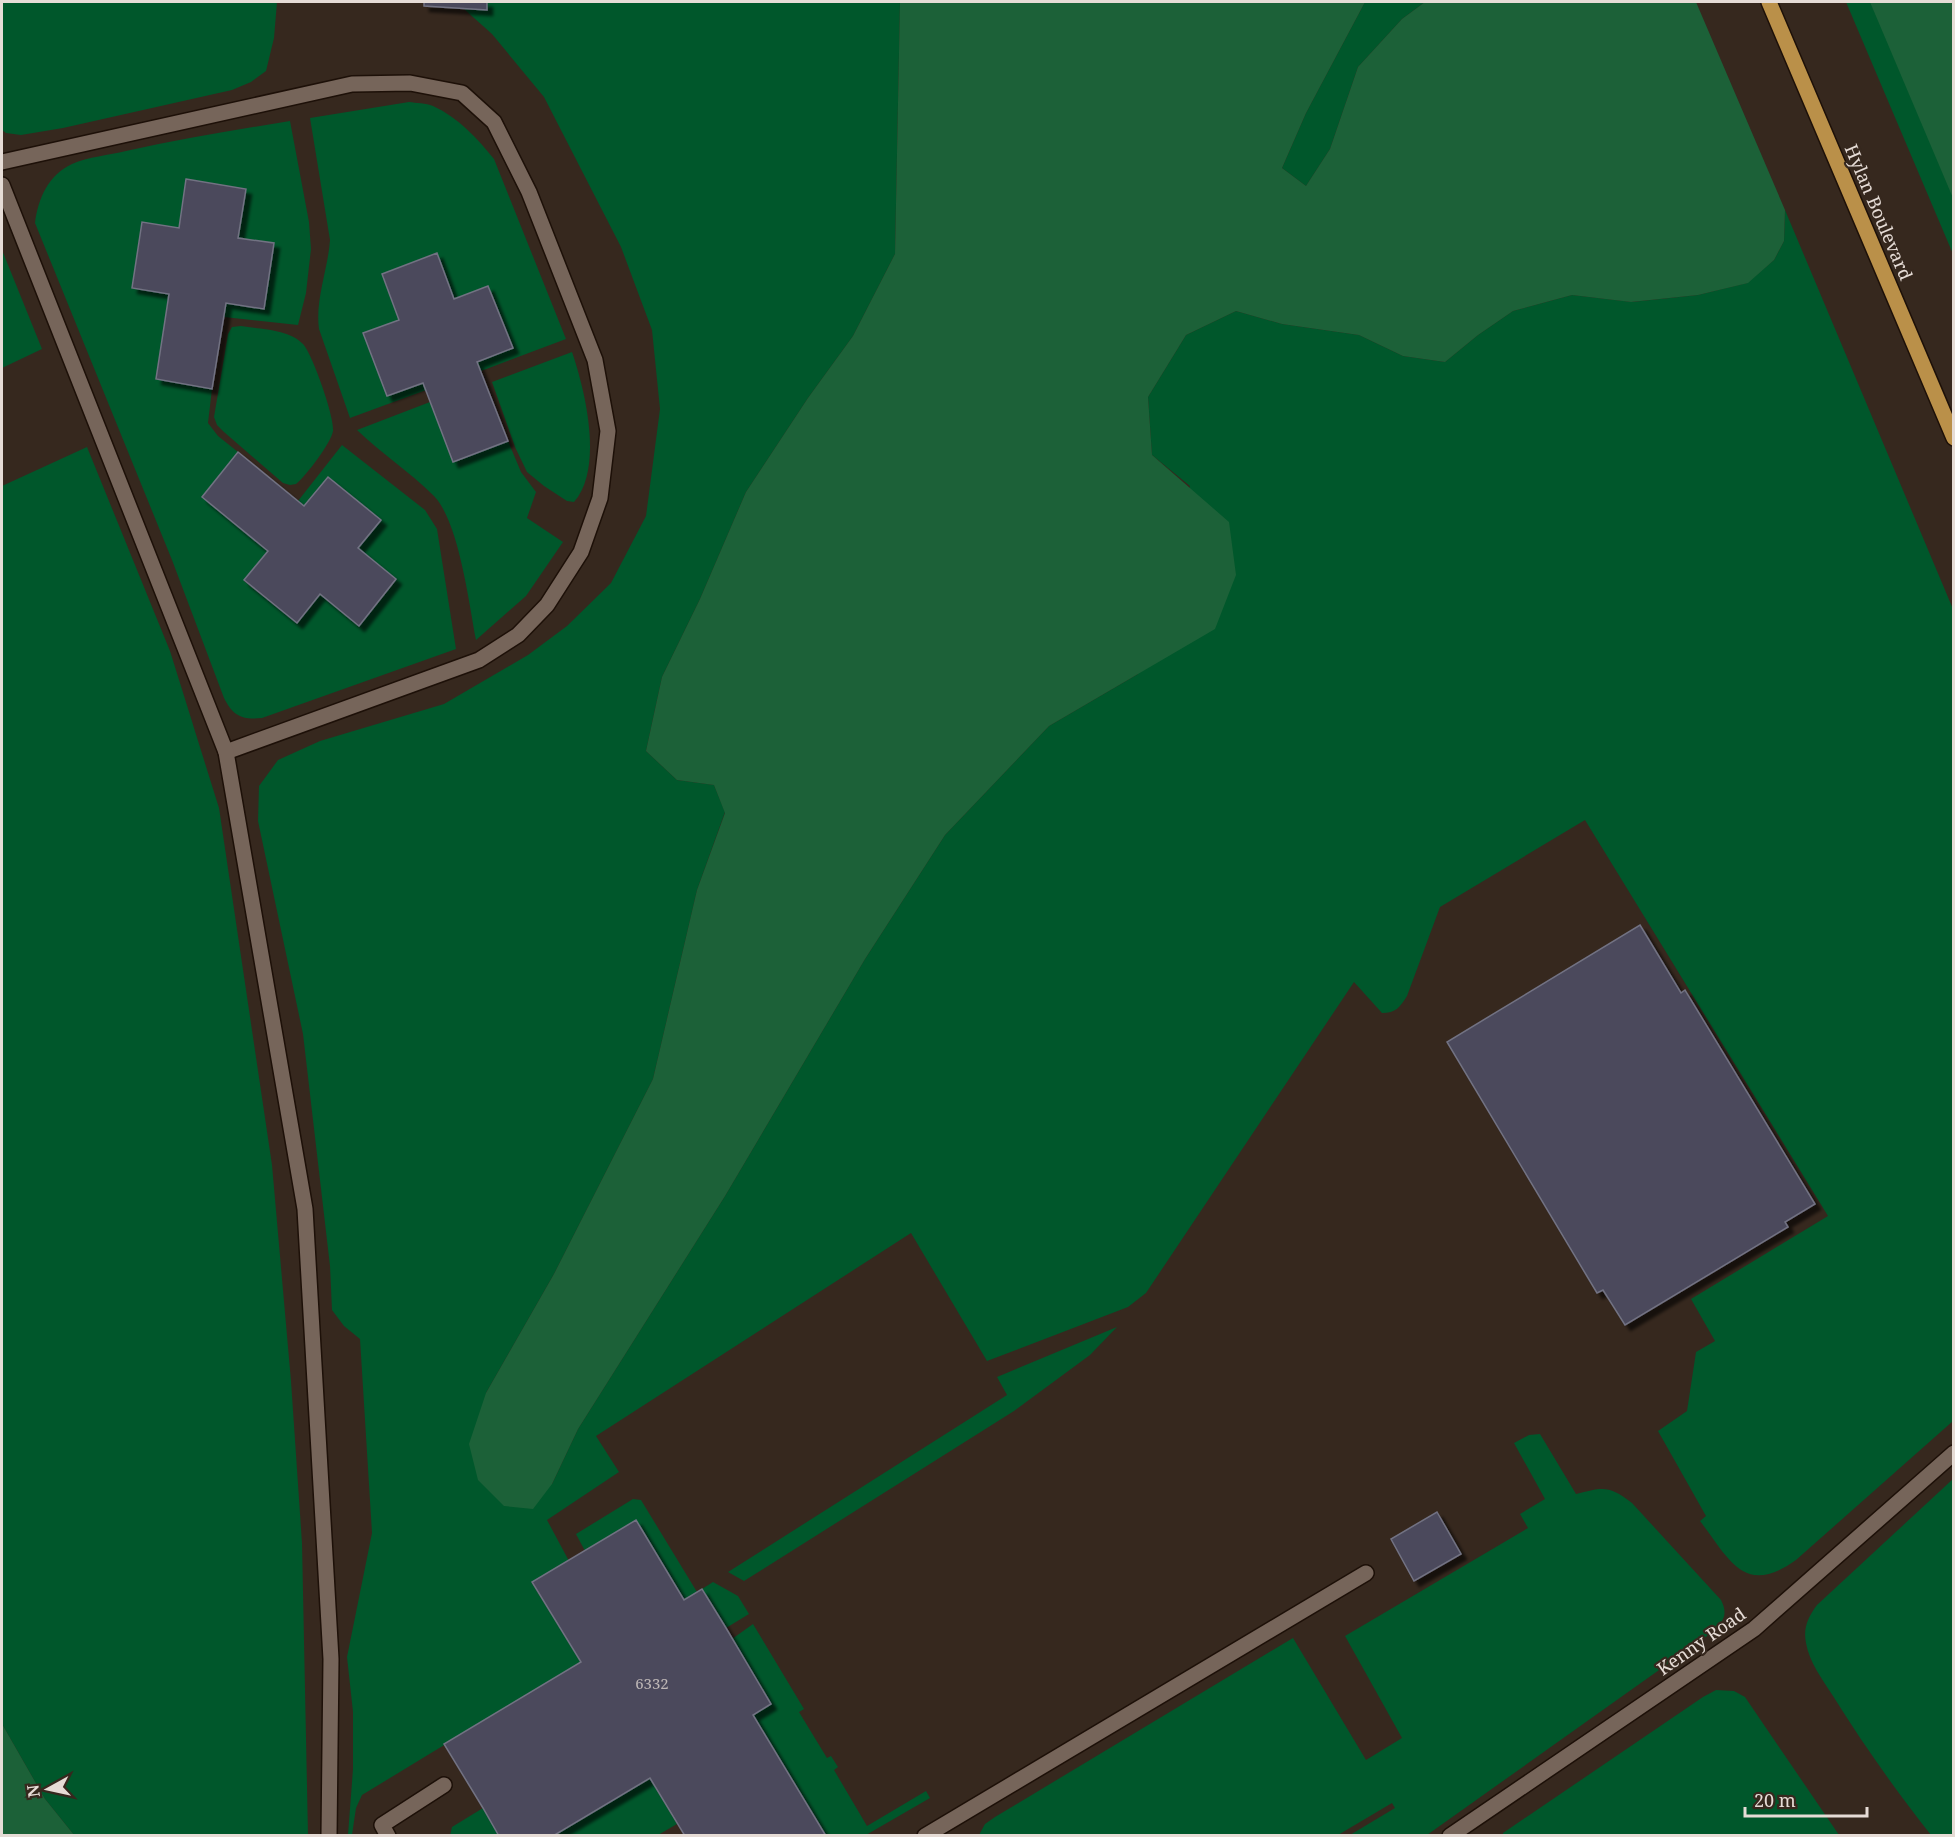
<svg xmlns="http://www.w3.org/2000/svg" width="1955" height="1837" font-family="'Noto Serif',serif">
<defs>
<filter id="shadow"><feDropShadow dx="5.5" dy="5.5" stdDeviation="1.5" flood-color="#0009"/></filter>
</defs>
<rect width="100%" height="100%" fill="#36281e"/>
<g fill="#00572b">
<path d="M 2,2 L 277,2 L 274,38 L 266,71 L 251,82 L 232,90 L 63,128 L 21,135 L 6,133 L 2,130 Z"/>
<path d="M 487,2 L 900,2 L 895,254 L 853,336 L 808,398 L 746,492 L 700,599 L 662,677 L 646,751 L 677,780 L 714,785 L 725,812 L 697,890 L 653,1079 L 554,1274 L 486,1393 L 552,1484 L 578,1429 L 725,1196 L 865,959 L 945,835 L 1049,726 L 1138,674 L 1190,486 L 1152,455 L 1148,397 L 1186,335 L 1236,311 L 1282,324 L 1359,335 L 1403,356 L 1445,362 L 1478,335 L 1513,311 L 1572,295 L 1632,302 L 1698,295 L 1747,283 L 1774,260 L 1784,241 L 1785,210 L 1953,609 L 1953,1421 L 1796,1560 C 1744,1597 1730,1560 1700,1521 L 1706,1516 L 1658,1431 L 1687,1411 L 1696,1352 L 1715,1341 L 1691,1299 L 1828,1216 L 1585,820 L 1440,907 L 1407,996 C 1400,1007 1396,1013 1382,1013 L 1354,982 L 1146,1293 L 1128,1307 L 987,1361 L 911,1233 L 596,1436 L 619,1472 L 547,1520 L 569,1561 L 532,1583 L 581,1662 L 362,1795 L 356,1808 L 352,1835 L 348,1835 L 353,1769 L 353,1712 L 347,1657 L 372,1533 L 360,1339 L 344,1326 L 332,1310 L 330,1266 L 303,1034 L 258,821 L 259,786 L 278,760 L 320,741 L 444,704 L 528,655 L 567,626 L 611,583 L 646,516 L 660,409 L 652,330 L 621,247 L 544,97 L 492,34 L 464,9 L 487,10 Z"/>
<path d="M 1365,2 L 1425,2 L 1402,19 L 1358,67 L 1330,149 L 1306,186 L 1282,168 L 1306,113 Z"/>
<path d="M 1846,2 L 1953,2 L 1953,254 Z"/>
<path d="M 409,102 C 416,103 426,103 433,106 C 459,118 477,138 494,159 L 566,339 L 481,371 L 477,362 L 513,348 L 488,286 L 454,299 L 436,253 L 382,274 L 399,320 L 365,333 L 423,383 L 426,390 L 350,418 L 319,329 C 315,300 328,269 330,240 L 310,118 Z"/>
<path d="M 290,121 L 309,222 L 311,249 L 306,293 L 298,325 L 224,317 L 226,303 L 264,309 L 274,243 L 238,238 L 246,189 L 187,179 L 179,228 L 142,223 L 132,288 L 169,294 L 156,379 L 212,389 L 208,423 L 218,436 L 238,452 L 202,497 L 268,551 L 244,581 L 297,623 L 320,594 L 359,626 L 396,580 L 358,548 L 380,520 L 328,477 L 304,506 L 298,501 L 342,445 L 425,510 L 437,529 L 456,649 L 262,718 C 242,720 233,716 224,698 L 172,560 L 35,223 C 38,199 48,175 72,164 C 88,157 109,155 126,151 C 181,139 235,130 290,121 Z"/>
<path d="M 2,250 L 42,349 L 2,368 Z"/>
<path d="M 241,326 C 260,329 289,329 303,344 C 312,353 335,418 333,431 C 331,443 306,476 296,484 L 290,485 L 283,483 L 224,432 L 217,425 L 214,417 L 228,334 L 232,327 Z"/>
<path d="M 572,352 C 585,390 604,468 574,502 L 567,501 L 544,486 L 527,472 L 515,447 L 492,382 Z"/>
<path d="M 430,402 L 453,462 L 508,441 L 521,472 L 536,492 L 527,518 L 563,542 L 526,596 L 476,640 C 469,604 459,522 434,496 C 410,472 381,453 357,430 Z"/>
<path d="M 87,447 L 170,651 L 219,808 L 272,1165 L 291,1381 L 302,1543 L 308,1835 L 74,1835 L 45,1799 L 2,1724 L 2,486 Z"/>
<path d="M 1117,1327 L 1090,1355 L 1014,1411 L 744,1581 L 728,1572 L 1007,1395 L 997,1377 Z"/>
<path d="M 1540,1434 L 1576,1494 C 1603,1487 1609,1485 1632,1503 L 1721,1600 C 1728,1614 1724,1620 1714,1631 L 1427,1835 L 1350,1835 L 1395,1808 L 1392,1803 L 1338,1835 L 979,1835 L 985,1824 L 995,1817 L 1293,1638 L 1366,1760 L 1402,1738 L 1345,1636 L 1528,1528 L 1520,1514 L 1545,1499 L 1514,1443 L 1529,1435 Z"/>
<path d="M 1953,1479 L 1953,1835 L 1931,1835 C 1896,1791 1863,1744 1833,1696 C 1823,1680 1809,1662 1806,1643 C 1803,1628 1808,1617 1817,1605 Z"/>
<path d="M 633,1499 L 641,1500 L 697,1592 L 684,1600 L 585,1551 L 576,1534 Z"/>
<path d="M 713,1582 L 738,1596 L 749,1614 L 726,1628 L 702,1589 Z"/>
<path d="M 753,1624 L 804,1709 L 799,1712 L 827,1758 L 831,1756 L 838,1767 L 834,1770 L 867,1826 L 926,1791 L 930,1798 L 866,1835 L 826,1835 L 753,1715 L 771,1703 L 732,1639 Z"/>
<path d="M 1716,1690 L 1734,1691 L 1745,1697 L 1839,1835 L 1503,1835 L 1503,1833 L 1703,1697 Z"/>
<path d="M 650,1778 L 677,1824 L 658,1835 L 553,1836 Z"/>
<path d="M 483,1808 L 499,1835 L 450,1836 L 452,1827 Z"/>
</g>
<g fill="#1c6138">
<path d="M 900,2 L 1365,2 L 1306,113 L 1282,168 L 1306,186 L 1330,149 L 1358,67 L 1402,19 L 1425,2 L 1696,2 L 1785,210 L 1784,241 L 1774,260 L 1748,283 L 1698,295 L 1631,302 L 1572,295 L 1513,311 L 1478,335 L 1445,362 L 1403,356 L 1359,335 L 1282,324 L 1236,311 L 1186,335 L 1148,397 L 1152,455 L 1229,522 L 1236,575 L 1215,629 L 1049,726 L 945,835 L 865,959 L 725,1196 L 578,1429 L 552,1484 L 533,1509 L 504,1506 L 478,1480 L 469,1444 L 486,1393 L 554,1274 L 653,1079 L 697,890 L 725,813 L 714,785 L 677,780 L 646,751 L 662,677 L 700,599 L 746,492 L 808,398 L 853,336 L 895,254 Z"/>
<path d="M 1870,2 L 1953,2 L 1953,198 Z"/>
<path d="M 2,1724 L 45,1799 L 74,1835 L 2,1835 Z"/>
</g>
<g fill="#4b4a5b" stroke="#727283" stroke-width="1.5" filter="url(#shadow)">
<path d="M 424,2 L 487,2 L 487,10 L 424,6 Z"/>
<path d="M 186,179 L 246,189 L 238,238 L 274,243 L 264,309 L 226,303 L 212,389 L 156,379 L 169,294 L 132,288 L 142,222 L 179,228 Z"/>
<path d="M 437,253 L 454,299 L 488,286 L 513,348 L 477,362 L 508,441 L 453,462 L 423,383 L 387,396 L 363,333 L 399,320 L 382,274 Z"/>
<path d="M 238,452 L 304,506 L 328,477 L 381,520 L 358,548 L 396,579 L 359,626 L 320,594 L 297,623 L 244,580 L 268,551 L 202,497 Z"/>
<path d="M 1640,925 L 1681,993 L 1685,990 L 1815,1204 L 1785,1222 L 1788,1227 L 1625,1325 L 1603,1290 L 1597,1293 L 1447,1042 Z"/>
<path d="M 1437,1512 L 1461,1554 L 1414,1581 L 1391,1539 Z"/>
<path d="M 636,1520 L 684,1600 L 702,1589 L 726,1628 L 771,1704 L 753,1715 L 826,1836 L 685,1836 L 650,1778 L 553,1836 L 499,1836 L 483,1808 L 444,1744 L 581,1662 L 532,1582 Z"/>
</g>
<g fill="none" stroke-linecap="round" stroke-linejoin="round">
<defs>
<g id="lane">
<path d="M 2,162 L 352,84 L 410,83 L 462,93 L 494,122 L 529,192 L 595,360 L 608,431 L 600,498 L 581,552 L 547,605 L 518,635 L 479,660 L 226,752"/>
<path d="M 2,185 L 226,752 L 305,1209 L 331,1659 L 329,1836"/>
<path d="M 388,1836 L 382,1825 L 444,1785"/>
<path d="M 925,1836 L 1366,1573"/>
<path d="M 1450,1836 L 1754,1629 L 1954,1453"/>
</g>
<path id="primary" d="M 1769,2 L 1954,438"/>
</defs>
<use href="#lane" stroke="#1d1008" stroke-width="18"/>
<use href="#primary" stroke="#1d1008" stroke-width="18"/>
<use href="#lane" stroke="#76655a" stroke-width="15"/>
<use href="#primary" stroke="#ba9049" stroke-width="15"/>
</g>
<g text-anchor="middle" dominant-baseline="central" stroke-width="4.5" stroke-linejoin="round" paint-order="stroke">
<g font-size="15" fill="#bfb8b7">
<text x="652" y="1683">6332</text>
</g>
<g font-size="18" fill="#e6dcd6" stroke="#36281e">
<text transform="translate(1879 212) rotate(67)">Hylan Boulevard</text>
<text transform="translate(1701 1641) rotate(-35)">Kenny Road</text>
</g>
</g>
<rect width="1955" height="1837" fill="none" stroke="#e6dcd6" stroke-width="6"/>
<g transform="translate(48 1789) rotate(262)" stroke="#36281e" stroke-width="4.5" paint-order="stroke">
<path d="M0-4.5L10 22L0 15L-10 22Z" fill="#e6dcd6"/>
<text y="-9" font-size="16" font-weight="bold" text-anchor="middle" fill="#e6dcd6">N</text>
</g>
<path d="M1745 1807v9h122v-9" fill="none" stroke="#e6dcd6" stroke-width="3"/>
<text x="1754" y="1807" font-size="18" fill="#e6dcd6" stroke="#36281e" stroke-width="4.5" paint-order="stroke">20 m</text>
</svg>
